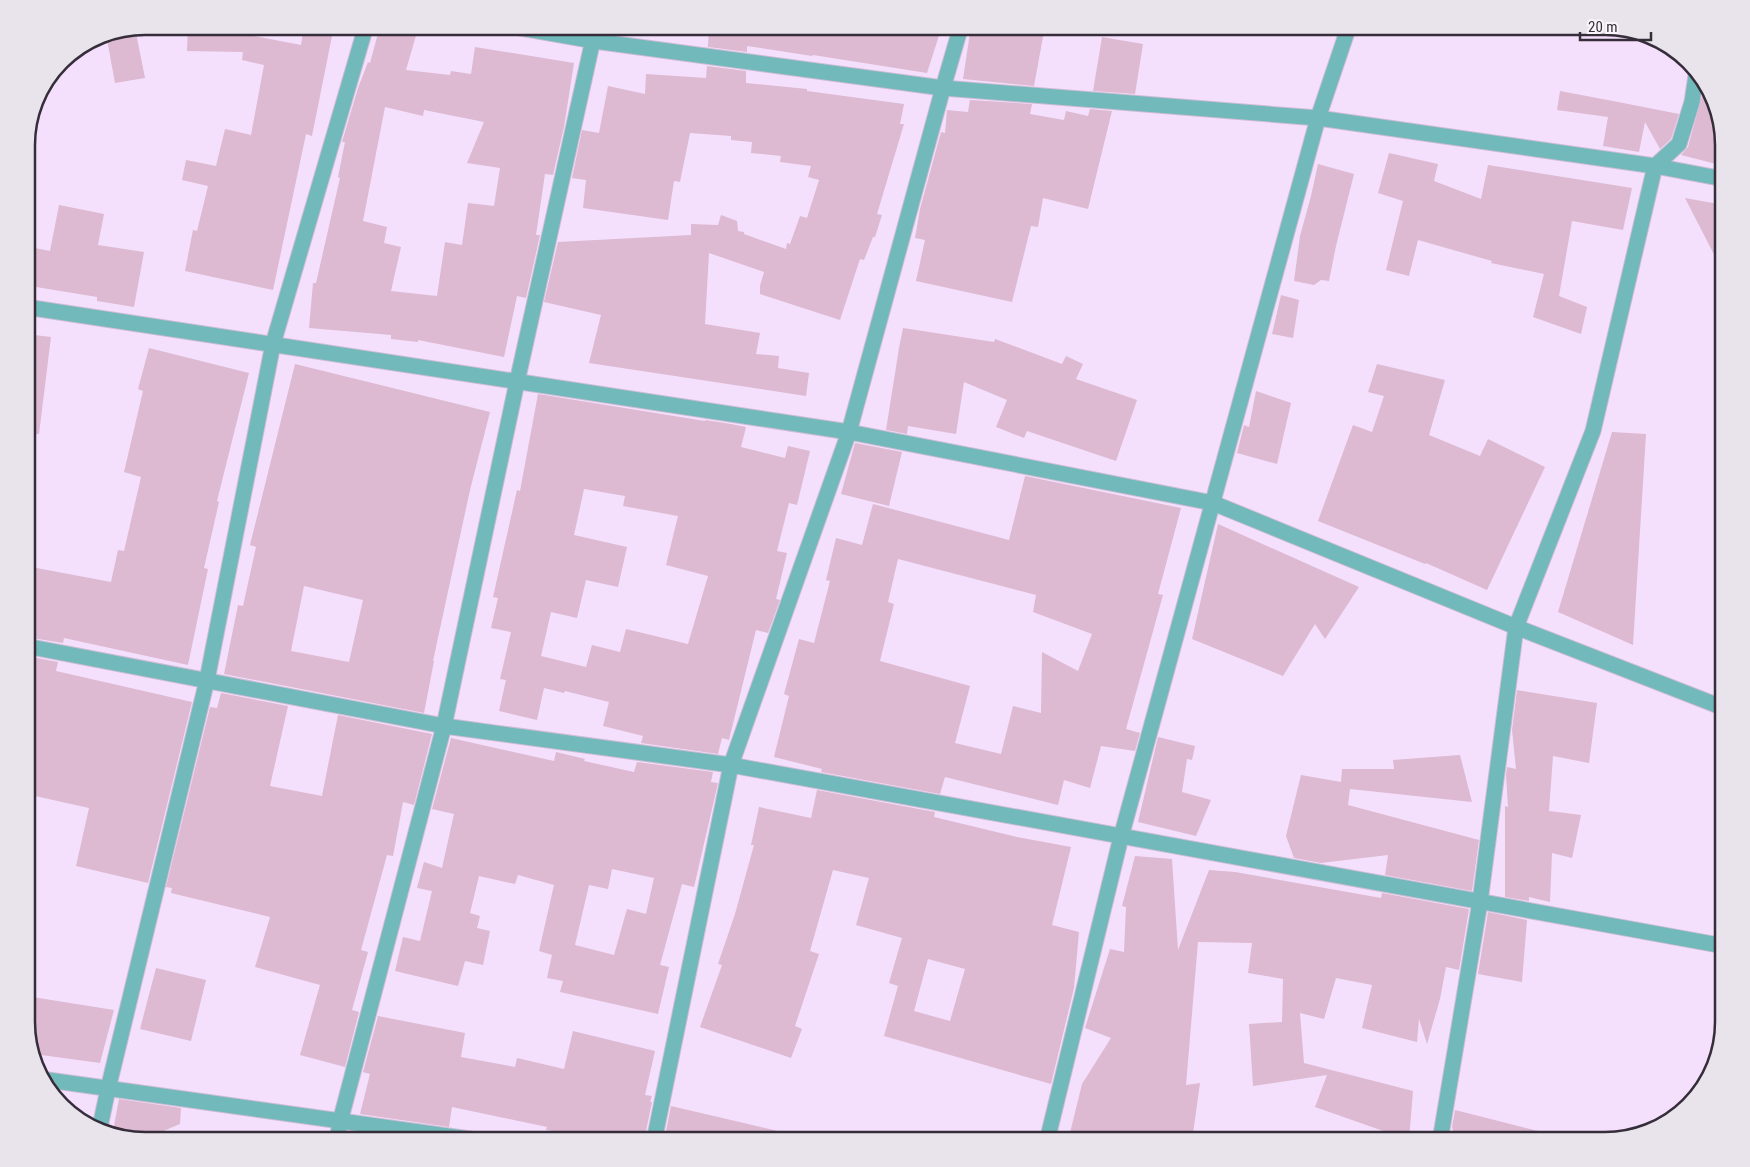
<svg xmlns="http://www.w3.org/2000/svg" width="1750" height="1167" font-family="'Roboto Condensed',sans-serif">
<rect width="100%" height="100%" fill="#f4e0fc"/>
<g fill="#ddb9d2" fill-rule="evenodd">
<path d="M 188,26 L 254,26 L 254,36 L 301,45 L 304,26 L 334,26 L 312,136 L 306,134 L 273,290 L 185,271 L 193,230 L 197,231 L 208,186 L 182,180 L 186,160 L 216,166 L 225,129 L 251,135 L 264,65 L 242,60 L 243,52 L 187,51 Z"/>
<path d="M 380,26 L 398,26 L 417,32 L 406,70 L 450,75 L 451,71 L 471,74 L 475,47 L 574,63 L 564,127 L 553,175 L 545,174 L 536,235 L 540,235 L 526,298 L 517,296 L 504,357 L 418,340 L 418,342 L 391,339 L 391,335 L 309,328 L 313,283 L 316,283 L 340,178 L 338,177 L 345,142 L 342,142 L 358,88 L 368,62 L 370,63 ZM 385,107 L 423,116 L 424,110 L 484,122 L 467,163 L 500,168 L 494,206 L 468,203 L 462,245 L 445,242 L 437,296 L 391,291 L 401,247 L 384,243 L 387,227 L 363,221 Z"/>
<path d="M 709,26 L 790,26 L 831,32 L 832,26 L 942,26 L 927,73 L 813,55 L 812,56 L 747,46 L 747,52 L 708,47 Z"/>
<path d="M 971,26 L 1045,26 L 1034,86 L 963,79 Z"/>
<path d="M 135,28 L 145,78 L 115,83 L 106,34 Z"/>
<path d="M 1102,37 L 1143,44 L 1135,94 L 1093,91 Z"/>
<path d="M 707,66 L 746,71 L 746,83 L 807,89 L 807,91 L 904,104 L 900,124 L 904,124 L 877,214 L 882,215 L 875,237 L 873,237 L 864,260 L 860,259 L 840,320 L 760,294 L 760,286 L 764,272 L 709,253 L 705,324 L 760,333 L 756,354 L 779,356 L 778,368 L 809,373 L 806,396 L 589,363 L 601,315 L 544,302 L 558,242 L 691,235 L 691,224 L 718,225 L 721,215 L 737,221 L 738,231 L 744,232 L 744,234 L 786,249 L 787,243 L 790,244 L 800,216 L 807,218 L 819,180 L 808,177 L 811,166 L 780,162 L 781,156 L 751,153 L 752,142 L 731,140 L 731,136 L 690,133 L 680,182 L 674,181 L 668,220 L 583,208 L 586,180 L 572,178 L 582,130 L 599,133 L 608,86 L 645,94 L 646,74 L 706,78 Z"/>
<path d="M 1705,85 L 1711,92 L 1724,144 L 1724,166 L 1681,155 L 1688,147 Z"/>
<path d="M 1560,91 L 1618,102 L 1679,114 L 1671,139 L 1660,149 L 1645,122 L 1639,152 L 1603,146 L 1608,117 L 1557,110 Z"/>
<path d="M 970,100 L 1032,104 L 1030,114 L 1064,120 L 1066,111 L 1088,116 L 1090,109 L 1112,111 L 1088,209 L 1043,198 L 1038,227 L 1031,226 L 1012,302 L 916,281 L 925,240 L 915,238 L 920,209 L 941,132 L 945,133 L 947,110 L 968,112 Z"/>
<path d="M 1389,153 L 1438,164 L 1434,181 L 1481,199 L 1488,165 L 1632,188 L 1623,230 L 1572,221 L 1559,296 L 1587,307 L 1581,334 L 1533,317 L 1544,274 L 1491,263 L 1492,261 L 1418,240 L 1409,276 L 1386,270 L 1403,201 L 1378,193 Z"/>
<path d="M 1318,164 L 1354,174 L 1336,246 L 1329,281 L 1321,280 L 1314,285 L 1294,281 L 1300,236 L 1311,196 Z"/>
<path d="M 1685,198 L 1724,205 L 1724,274 Z"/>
<path d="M 59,205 L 104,214 L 98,245 L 144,252 L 134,307 L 97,301 L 97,297 L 30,286 L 35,248 L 50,251 Z"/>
<path d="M 1281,295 L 1299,300 L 1293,338 L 1272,334 Z"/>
<path d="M 903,328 L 994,342 L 995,339 L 1062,364 L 1066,356 L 1083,364 L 1076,379 L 1137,400 L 1116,461 L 1027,431 L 1024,438 L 996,427 L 1007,400 L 964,382 L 956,434 L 908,426 L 907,434 L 886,430 L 899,348 Z"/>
<path d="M 26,334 L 51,337 L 39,434 L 26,433 Z"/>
<path d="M 149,348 L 249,373 L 217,501 L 219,502 L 204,568 L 208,569 L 188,665 L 64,638 L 63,643 L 26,637 L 26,566 L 111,582 L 118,550 L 124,551 L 141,477 L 124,472 L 143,391 L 138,389 Z"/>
<path d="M 295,364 L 490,412 L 470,490 L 433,661 L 434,661 L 424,713 L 224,674 L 238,605 L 243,606 L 256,547 L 250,545 ZM 304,586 L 363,600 L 349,662 L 291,651 Z"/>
<path d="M 1377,364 L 1445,380 L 1429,435 L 1480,456 L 1488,439 L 1545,467 L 1487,590 L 1426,563 L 1425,564 L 1318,521 L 1353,425 L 1372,432 L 1384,396 L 1368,392 Z"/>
<path d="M 1256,391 L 1291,403 L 1277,464 L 1237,453 L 1244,425 L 1249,427 Z"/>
<path d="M 538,394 L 705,421 L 705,420 L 731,424 L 746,427 L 741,447 L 785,458 L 788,446 L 810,451 L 797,505 L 789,503 L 777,551 L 787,553 L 776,599 L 780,600 L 768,633 L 756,630 L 729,740 L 722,738 L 718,754 L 641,743 L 643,736 L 603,726 L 609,702 L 565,691 L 564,693 L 544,688 L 537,720 L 499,711 L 506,680 L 500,679 L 511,632 L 491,628 L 498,598 L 493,597 L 517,490 L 520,491 ZM 584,489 L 625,496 L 623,506 L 678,516 L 666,565 L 708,576 L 688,644 L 626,629 L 620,652 L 592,645 L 586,667 L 541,656 L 551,612 L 577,618 L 586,580 L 618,587 L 627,547 L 574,535 Z"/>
<path d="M 1612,432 L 1646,434 L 1633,645 L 1558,612 Z"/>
<path d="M 855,443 L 902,452 L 889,506 L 841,494 Z"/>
<path d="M 1025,476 L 1181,508 L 1158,594 L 1163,595 L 1126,729 L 1140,733 L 1135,751 L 1101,746 L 1090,788 L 1064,780 L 1058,805 L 945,777 L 940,794 L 821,772 L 822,769 L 774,757 L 789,696 L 784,694 L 799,639 L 814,643 L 830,581 L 826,580 L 836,538 L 862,545 L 873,504 L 1009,540 ZM 898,559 L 1036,595 L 1033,612 L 1092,634 L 1078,671 L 1042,652 L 1041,713 L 1013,706 L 1001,754 L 955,743 L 970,686 L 880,661 L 894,604 L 888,602 Z"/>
<path d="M 1218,524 L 1359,587 L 1325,639 L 1315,624 L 1283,676 L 1192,639 Z"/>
<path d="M 26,656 L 58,662 L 56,671 L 192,702 L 148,883 L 76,866 L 89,808 L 26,794 Z"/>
<path d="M 1517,690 L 1597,703 L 1589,763 L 1553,756 L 1549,811 L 1581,815 L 1572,858 L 1552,853 L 1550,902 L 1529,897 L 1529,901 L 1505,897 L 1505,806 L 1508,807 L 1506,775 L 1507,767 L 1516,769 L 1512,730 Z"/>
<path d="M 221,693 L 288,706 L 270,786 L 322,796 L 338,715 L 432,734 L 414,805 L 403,802 L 393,856 L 387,855 L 361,950 L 368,952 L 352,1010 L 359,1012 L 345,1067 L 300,1055 L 320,985 L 255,967 L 270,917 L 171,893 L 172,888 L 166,887 L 210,707 L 217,708 Z"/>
<path d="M 1158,737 L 1195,746 L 1192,760 L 1187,759 L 1182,792 L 1211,800 L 1196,836 L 1138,822 Z"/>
<path d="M 451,738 L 554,761 L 556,752 L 585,759 L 584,761 L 634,772 L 637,762 L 713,772 L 711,782 L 718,783 L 694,887 L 682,884 L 660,965 L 669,967 L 658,1014 L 560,992 L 563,981 L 547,978 L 552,955 L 539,951 L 554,885 L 518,875 L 515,884 L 479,876 L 470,913 L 480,916 L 477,928 L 490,931 L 483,965 L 465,961 L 458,986 L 395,971 L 403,937 L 420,941 L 432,891 L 417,888 L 424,862 L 442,868 L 454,814 L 432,809 ZM 612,869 L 654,878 L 646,914 L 627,909 L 614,955 L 575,945 L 589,885 L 608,889 Z"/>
<path d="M 1460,755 L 1472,802 L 1350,789 L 1348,805 L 1479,840 L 1472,891 L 1385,875 L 1388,855 L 1321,863 L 1294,858 L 1286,836 L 1301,775 L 1341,782 L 1342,769 L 1394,769 L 1393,760 Z"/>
<path d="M 817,790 L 935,812 L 934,817 L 1017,837 L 1071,847 L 1052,925 L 1079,932 L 1074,988 L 1051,1084 L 884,1036 L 898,986 L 889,983 L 902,938 L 856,925 L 869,878 L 833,870 L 810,951 L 819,954 L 795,1026 L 802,1029 L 791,1058 L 700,1027 L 722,965 L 718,964 L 735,914 L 754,845 L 751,845 L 759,807 L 811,818 ZM 928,959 L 965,969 L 950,1021 L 914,1011 Z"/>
<path d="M 1135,856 L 1172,859 L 1178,950 L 1209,870 L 1235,872 L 1381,898 L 1382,893 L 1469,909 L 1459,970 L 1446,967 L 1440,999 L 1427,1044 L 1419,1019 L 1417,1042 L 1362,1028 L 1372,985 L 1336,978 L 1324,1019 L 1300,1013 L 1304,1063 L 1413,1091 L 1409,1140 L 1315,1107 L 1327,1075 L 1253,1086 L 1249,1024 L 1282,1022 L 1283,979 L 1248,973 L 1252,943 L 1198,942 L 1186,1085 L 1200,1083 L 1192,1141 L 1068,1141 L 1082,1084 L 1111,1038 L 1085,1028 L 1110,949 L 1124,952 L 1126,907 L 1122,906 Z"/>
<path d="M 1488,912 L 1527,920 L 1522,982 L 1478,974 Z"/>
<path d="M 156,968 L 206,980 L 191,1041 L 140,1029 Z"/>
<path d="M 26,996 L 114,1010 L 100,1063 L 34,1054 L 26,1030 Z"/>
<path d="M 378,1016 L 465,1033 L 461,1057 L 515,1067 L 517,1058 L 564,1069 L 573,1031 L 655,1051 L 645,1095 L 652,1096 L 650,1102 L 652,1102 L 646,1131 L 644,1131 L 642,1141 L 626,1141 L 599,1135 L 598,1138 L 546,1130 L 547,1127 L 452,1107 L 449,1127 L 360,1114 L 370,1074 L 363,1072 Z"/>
<path d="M 119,1099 L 181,1108 L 180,1124 L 142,1140 L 113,1131 Z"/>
<path d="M 671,1106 L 786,1133 L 785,1141 L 686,1141 L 665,1136 Z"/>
<path d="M 1455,1110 L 1550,1134 L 1549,1141 L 1470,1141 L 1455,1138 L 1452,1127 Z"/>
<path d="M 356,1133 L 415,1141 L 354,1141 Z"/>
</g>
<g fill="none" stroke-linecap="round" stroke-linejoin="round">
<defs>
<g id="minor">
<path d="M 509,26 L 594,41 L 943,88 L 1318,118 L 1655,166 L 1724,179"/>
<path d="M 26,307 L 849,432 L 1213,503 L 1516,627 L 1724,708"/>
<path d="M 26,646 L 444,726 L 731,765 L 1724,946"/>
<path d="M 41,1079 L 484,1141"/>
<path d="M 100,1127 L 108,1089 L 207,680 L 273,344 L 366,26"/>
<path d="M 337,1141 L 340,1122 L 444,726 L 517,382 L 596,26"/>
<path d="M 654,1141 L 731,765 L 849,432 L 943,88 L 961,26"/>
<path d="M 1047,1141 L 1121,837 L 1318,118 L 1349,26"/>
<path d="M 1440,1141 L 1480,902 L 1516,627 L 1593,431 L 1655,166 L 1679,144 L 1692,102 L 1696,75"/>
</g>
</defs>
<use href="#minor" stroke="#cebcd5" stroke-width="17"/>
<use href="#minor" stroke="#71b9ba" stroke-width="15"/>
</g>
<path d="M0 0H1750V1167H0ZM145 35H1605A110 110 0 0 1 1715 145V1022A110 110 0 0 1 1605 1132H145A110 110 0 0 1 35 1022V145A110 110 0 0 1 145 35Z" fill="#e9e4eb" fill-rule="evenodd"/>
<path fill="none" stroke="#362d3a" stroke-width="2.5" d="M145 35H1605A110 110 0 0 1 1715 145V1022A110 110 0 0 1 1605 1132H145A110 110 0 0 1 35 1022V145A110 110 0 0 1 145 35Z"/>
<path d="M1580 32v8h71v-8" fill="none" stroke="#362d3a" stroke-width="2.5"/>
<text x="1588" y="32" font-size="15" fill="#362d3a" stroke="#f9f4fa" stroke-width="4" paint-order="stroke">20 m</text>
</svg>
